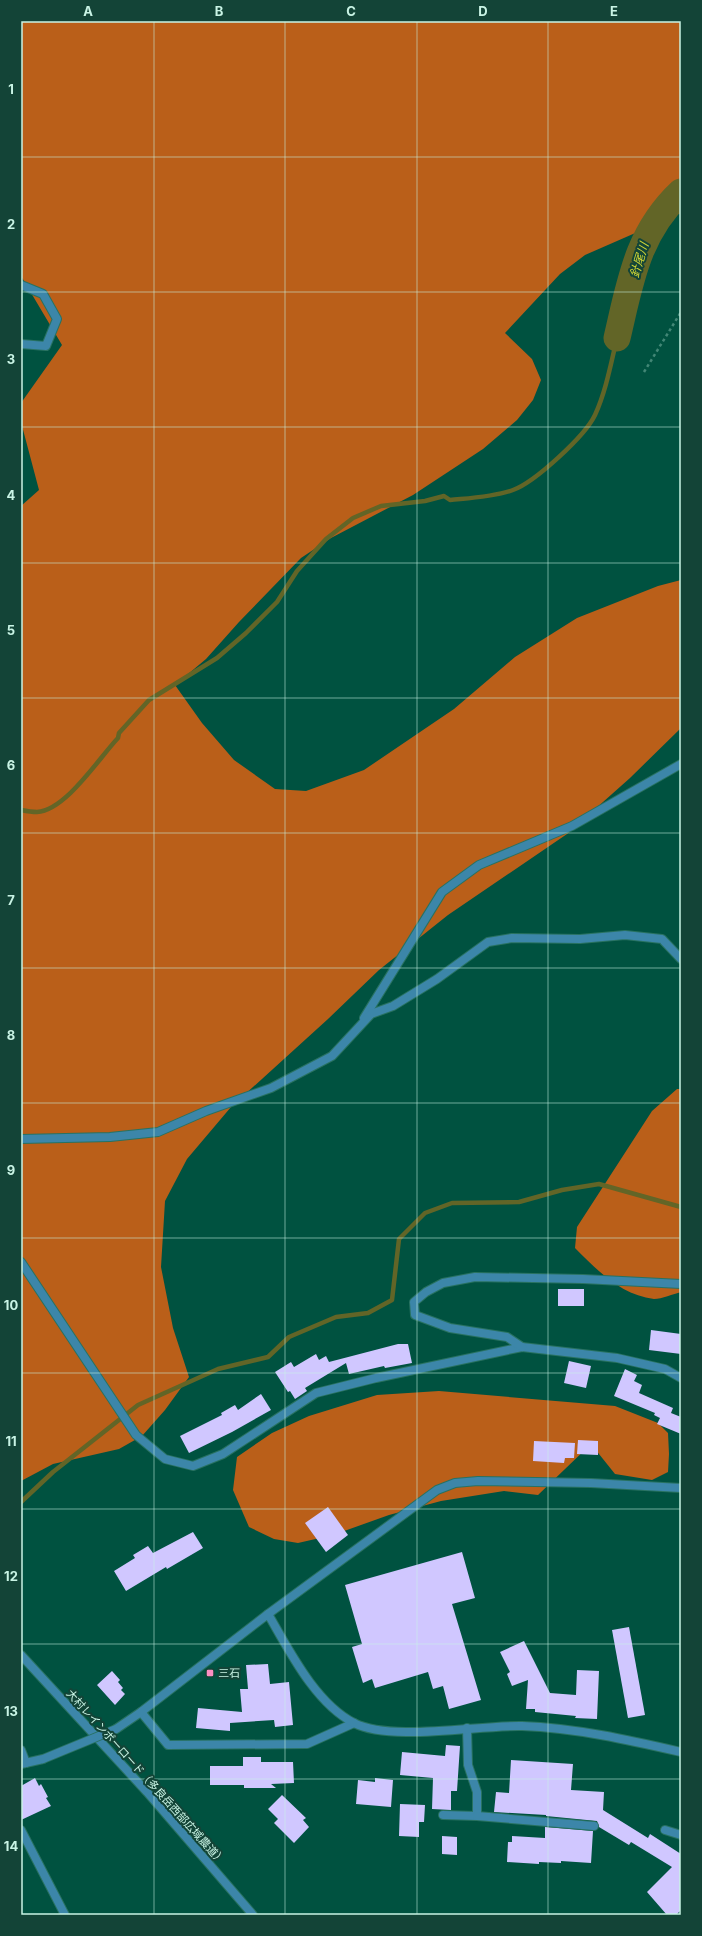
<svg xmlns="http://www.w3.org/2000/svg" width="702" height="1936" font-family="Inter,'Noto Sans JP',sans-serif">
<rect width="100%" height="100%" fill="#005240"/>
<g fill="#ba5f19">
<path d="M 21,21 L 681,21 L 681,213 L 585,255 L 560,274 L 505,333 L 532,359 L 541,380 L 533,400 L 517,420 L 483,449 L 413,495 L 331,538 L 301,558 L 239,622 L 206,659 L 175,685 L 202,723 L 234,760 L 275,789 L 306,791 L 364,770 L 454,709 L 515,657 L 577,618 L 658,586 L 681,580 L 681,728 L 630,778 L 567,834 L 448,915 L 379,970 L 328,1019 L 231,1107 L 187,1159 L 165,1201 L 161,1267 L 173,1328 L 189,1377 L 165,1410 L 142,1436 L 119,1449 L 53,1464 L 21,1481 L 21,506 L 39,490 L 21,422 L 21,403 L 62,345 L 21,276 Z"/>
<path d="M 677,1089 L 681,1089 L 681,1292 C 673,1294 662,1299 654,1299 C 621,1295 598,1271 575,1248 L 577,1227 L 652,1111 Z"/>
<path d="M 439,1391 L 615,1406 L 658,1423 L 668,1433 L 669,1454 L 668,1472 L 652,1480 L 615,1474 L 591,1444 L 538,1495 L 504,1491 L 441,1501 L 389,1515 L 333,1535 L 298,1543 L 274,1539 L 249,1527 L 233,1490 L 237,1457 L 272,1433 L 309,1416 L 377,1395 Z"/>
</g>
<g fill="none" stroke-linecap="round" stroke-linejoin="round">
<g stroke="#626527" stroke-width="4.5">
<path d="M 21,810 C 26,811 32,812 37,812 C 66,810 99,758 118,738 L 119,733 L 149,700 L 217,658 L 246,633 L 277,602 L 297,571 L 326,539 L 353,518 L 381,506 L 425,501 L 444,496 L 450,500 C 470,498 493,497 513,490 C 535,482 585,436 595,415 C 606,391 611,363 617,338"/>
<path d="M 21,1502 L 53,1472 L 138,1405 L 218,1369 L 268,1357 L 289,1337 L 336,1317 L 368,1313 L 392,1300 L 399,1239 L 425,1213 L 452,1203 L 519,1202 L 562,1190 L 599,1184 L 681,1207"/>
</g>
<path stroke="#626527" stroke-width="27" d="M 617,338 C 630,283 637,233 681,192"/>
</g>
<g fill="#d0c7ff">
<rect x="558" y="1289" width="26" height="17"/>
<path d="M 651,1330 L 681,1334 L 681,1354 L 649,1350 Z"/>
<path d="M 398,1344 L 408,1344 L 412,1363 L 385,1368 L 384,1366 L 349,1374 L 346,1363 L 305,1388 L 307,1391 L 295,1399 L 290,1391 L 288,1392 L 275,1372 L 291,1362 L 294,1367 L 316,1354 L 319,1360 L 326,1356 L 329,1362 Z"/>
<path d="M 569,1361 L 591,1366 L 586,1388 L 564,1383 Z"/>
<path d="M 625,1369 L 637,1375 L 634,1381 L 642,1385 L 639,1393 L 673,1408 L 671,1413 L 681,1417 L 681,1434 L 657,1424 L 660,1418 L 654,1415 L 655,1413 L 614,1396 Z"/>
<path d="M 261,1394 L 271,1410 L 232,1432 L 189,1453 L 180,1436 L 222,1415 L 221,1413 L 235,1405 L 238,1410 Z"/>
<path d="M 578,1440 L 598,1441 L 598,1455 L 577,1454 Z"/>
<path d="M 534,1441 L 575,1443 L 574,1458 L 565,1458 L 564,1463 L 533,1461 Z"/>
<path d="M 328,1507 L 348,1535 L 326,1552 L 305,1523 Z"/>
<path d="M 193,1532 L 203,1548 L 167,1569 L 166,1567 L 126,1591 L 114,1571 L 135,1558 L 133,1555 L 148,1546 L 153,1553 Z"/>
<path d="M 462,1552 L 475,1598 L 452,1604 L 481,1700 L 449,1709 L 443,1686 L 433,1689 L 428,1672 L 375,1688 L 372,1679 L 363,1683 L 352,1647 L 362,1644 L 345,1585 Z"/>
<path d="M 629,1627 L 645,1715 L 628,1718 L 612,1630 Z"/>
<path d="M 524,1641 L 550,1693 L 576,1695 L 577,1670 L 599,1671 L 597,1719 L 575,1718 L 576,1716 L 535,1712 L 535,1709 L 526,1709 L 528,1680 L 512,1686 L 507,1674 L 510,1672 L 500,1652 Z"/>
<path d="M 268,1664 L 270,1684 L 289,1682 L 293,1725 L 275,1727 L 274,1720 L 230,1723 L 230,1731 L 196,1728 L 198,1708 L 242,1712 L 240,1689 L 248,1689 L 246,1665 Z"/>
<path d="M 112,1671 L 120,1680 L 118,1682 L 123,1688 L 121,1690 L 125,1694 L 115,1705 L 97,1685 Z"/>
<path d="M 446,1745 L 460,1746 L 457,1791 L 451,1791 L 451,1810 L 432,1809 L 433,1778 L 400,1775 L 402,1752 L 445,1756 Z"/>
<path d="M 243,1757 L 261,1757 L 261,1762 L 293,1762 L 294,1783 L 271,1784 L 276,1788 L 244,1788 L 244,1785 L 210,1785 L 210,1766 L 243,1766 Z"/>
<path d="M 511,1760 L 573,1764 L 571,1790 L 604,1792 L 603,1810 L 648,1838 L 650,1834 L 681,1854 L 681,1910 L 676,1915 L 667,1915 L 647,1892 L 672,1867 L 631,1842 L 629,1845 L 599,1827 L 597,1821 L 546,1816 L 546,1815 L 494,1812 L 496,1792 L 509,1793 Z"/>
<path d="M 35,1778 L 39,1786 L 41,1784 L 48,1797 L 46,1798 L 51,1806 L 21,1820 L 21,1786 Z"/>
<path d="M 375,1778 L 393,1780 L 391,1807 L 356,1804 L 358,1780 L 375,1782 Z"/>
<path d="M 282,1795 L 306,1818 L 303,1820 L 309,1827 L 294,1843 L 274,1823 L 278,1819 L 268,1809 Z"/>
<path d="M 400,1804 L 425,1805 L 424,1822 L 419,1822 L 419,1837 L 399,1836 Z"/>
<path d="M 545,1827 L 593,1831 L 591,1863 L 561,1861 L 561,1863 L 539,1862 L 539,1864 L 507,1862 L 508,1842 L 512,1842 L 512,1836 L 545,1838 Z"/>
<path d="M 442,1836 L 457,1837 L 457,1855 L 442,1854 Z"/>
</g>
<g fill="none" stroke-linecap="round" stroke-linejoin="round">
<defs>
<path id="service" d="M 21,285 L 43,294 L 57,319 L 46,346 L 21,344"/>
<g id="minor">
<path d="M 364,1018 L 442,892 L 479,865 L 572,826 L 681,764"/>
<path d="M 21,1139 L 110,1137 L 158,1132 L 206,1111 L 271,1088 L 332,1056 L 371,1014 L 393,1006 L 437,979 L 488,942 L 512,938 L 580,939 L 625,935 L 662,939 L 681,959"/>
<path d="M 21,1262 L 136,1435 L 165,1459 L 193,1466 L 223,1454 L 316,1393 L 376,1378 L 522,1347 L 617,1358 L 665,1369 L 681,1378"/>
<path d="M 522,1347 L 507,1337 L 450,1328 L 415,1315 L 414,1302 L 426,1292 L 443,1283 L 475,1277 L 583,1279 L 681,1284"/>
<path d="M 141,1712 L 168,1745 L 307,1744 L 354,1723"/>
<path d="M 443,1815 L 477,1816 L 477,1792 L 468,1765 L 467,1728"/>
<path d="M 477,1816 L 594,1826"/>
<path d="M 21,1830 L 65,1915"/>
<path d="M 665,1830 L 681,1835"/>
</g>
<g id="tertiary">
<path d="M 268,1614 C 289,1650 315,1703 354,1723 C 391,1742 478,1725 522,1726 C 576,1728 629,1740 681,1752"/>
<path d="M 21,1655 L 147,1792 L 253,1915"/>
<path d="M 116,1729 L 141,1712 L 268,1614 L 437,1490 L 455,1483 L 478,1481 L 591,1483 L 681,1488"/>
<path d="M 21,1750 L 26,1763"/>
<path d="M 21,1764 L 43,1759"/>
</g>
</defs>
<use href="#service" stroke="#287261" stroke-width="10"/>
<use href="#minor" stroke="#287261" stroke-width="10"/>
<use href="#tertiary" stroke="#287261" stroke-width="10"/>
<path stroke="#428776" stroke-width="2.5" stroke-dasharray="3 3" stroke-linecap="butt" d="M 644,372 L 681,312"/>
<use href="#service" stroke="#3c86a9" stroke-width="8"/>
<use href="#minor" stroke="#3c86a9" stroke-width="8"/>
<use href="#tertiary" stroke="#3c86a9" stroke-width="8"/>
<defs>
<path id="tertiary-bridge" d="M 43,1759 L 116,1729"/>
</defs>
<use href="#tertiary-bridge" stroke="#287261" stroke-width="10" stroke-linecap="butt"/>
<use href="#tertiary-bridge" stroke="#3c86a9" stroke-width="8"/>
</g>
<path fill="none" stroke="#c9f4e5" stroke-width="1" stroke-opacity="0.55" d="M 154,21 L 154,1915M 285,21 L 285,1915M 417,21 L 417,1915M 548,21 L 548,1915M 21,157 L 681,157M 21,292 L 681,292M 21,427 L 681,427M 21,563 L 681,563M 21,698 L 681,698M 21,833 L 681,833M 21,968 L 681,968M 21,1103 L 681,1103M 21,1238 L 681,1238M 21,1373 L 681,1373M 21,1509 L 681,1509M 21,1644 L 681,1644M 21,1779 L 681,1779"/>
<rect fill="#fc8fc2" stroke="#134437" stroke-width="1.5" x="206" y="1669" width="8" height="8" rx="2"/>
<g text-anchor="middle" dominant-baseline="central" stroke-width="4" stroke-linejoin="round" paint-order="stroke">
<g font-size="11" fill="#c9f4e5" stroke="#134437" text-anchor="start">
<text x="218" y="1673">三石</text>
</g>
<g font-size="11" fill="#c9f4e5" stroke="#134437">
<text transform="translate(146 1777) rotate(48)">大村レインボーロード（多良岳西部広域農道）</text>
</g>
<g font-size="12" font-style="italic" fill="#cfd536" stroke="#134437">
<text transform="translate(639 260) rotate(-73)">針尾川</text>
</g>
</g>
<rect width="702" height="1936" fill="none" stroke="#134437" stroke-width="44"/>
<rect x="22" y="22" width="658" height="1892" fill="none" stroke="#c9f4e5" stroke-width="1.5"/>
<g font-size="13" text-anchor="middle" font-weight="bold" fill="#c9f4e5">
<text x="88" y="16">A</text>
<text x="219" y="16">B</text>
<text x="351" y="16">C</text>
<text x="483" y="16">D</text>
<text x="614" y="16">E</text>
<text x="11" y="94">1</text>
<text x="11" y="229">2</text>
<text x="11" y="364">3</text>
<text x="11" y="500">4</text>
<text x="11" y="635">5</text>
<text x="11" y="770">6</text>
<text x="11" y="905">7</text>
<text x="11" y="1040">8</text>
<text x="11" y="1175">9</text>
<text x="11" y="1310">10</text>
<text x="11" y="1446">11</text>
<text x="11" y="1581">12</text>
<text x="11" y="1716">13</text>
<text x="11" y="1851">14</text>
</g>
</svg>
